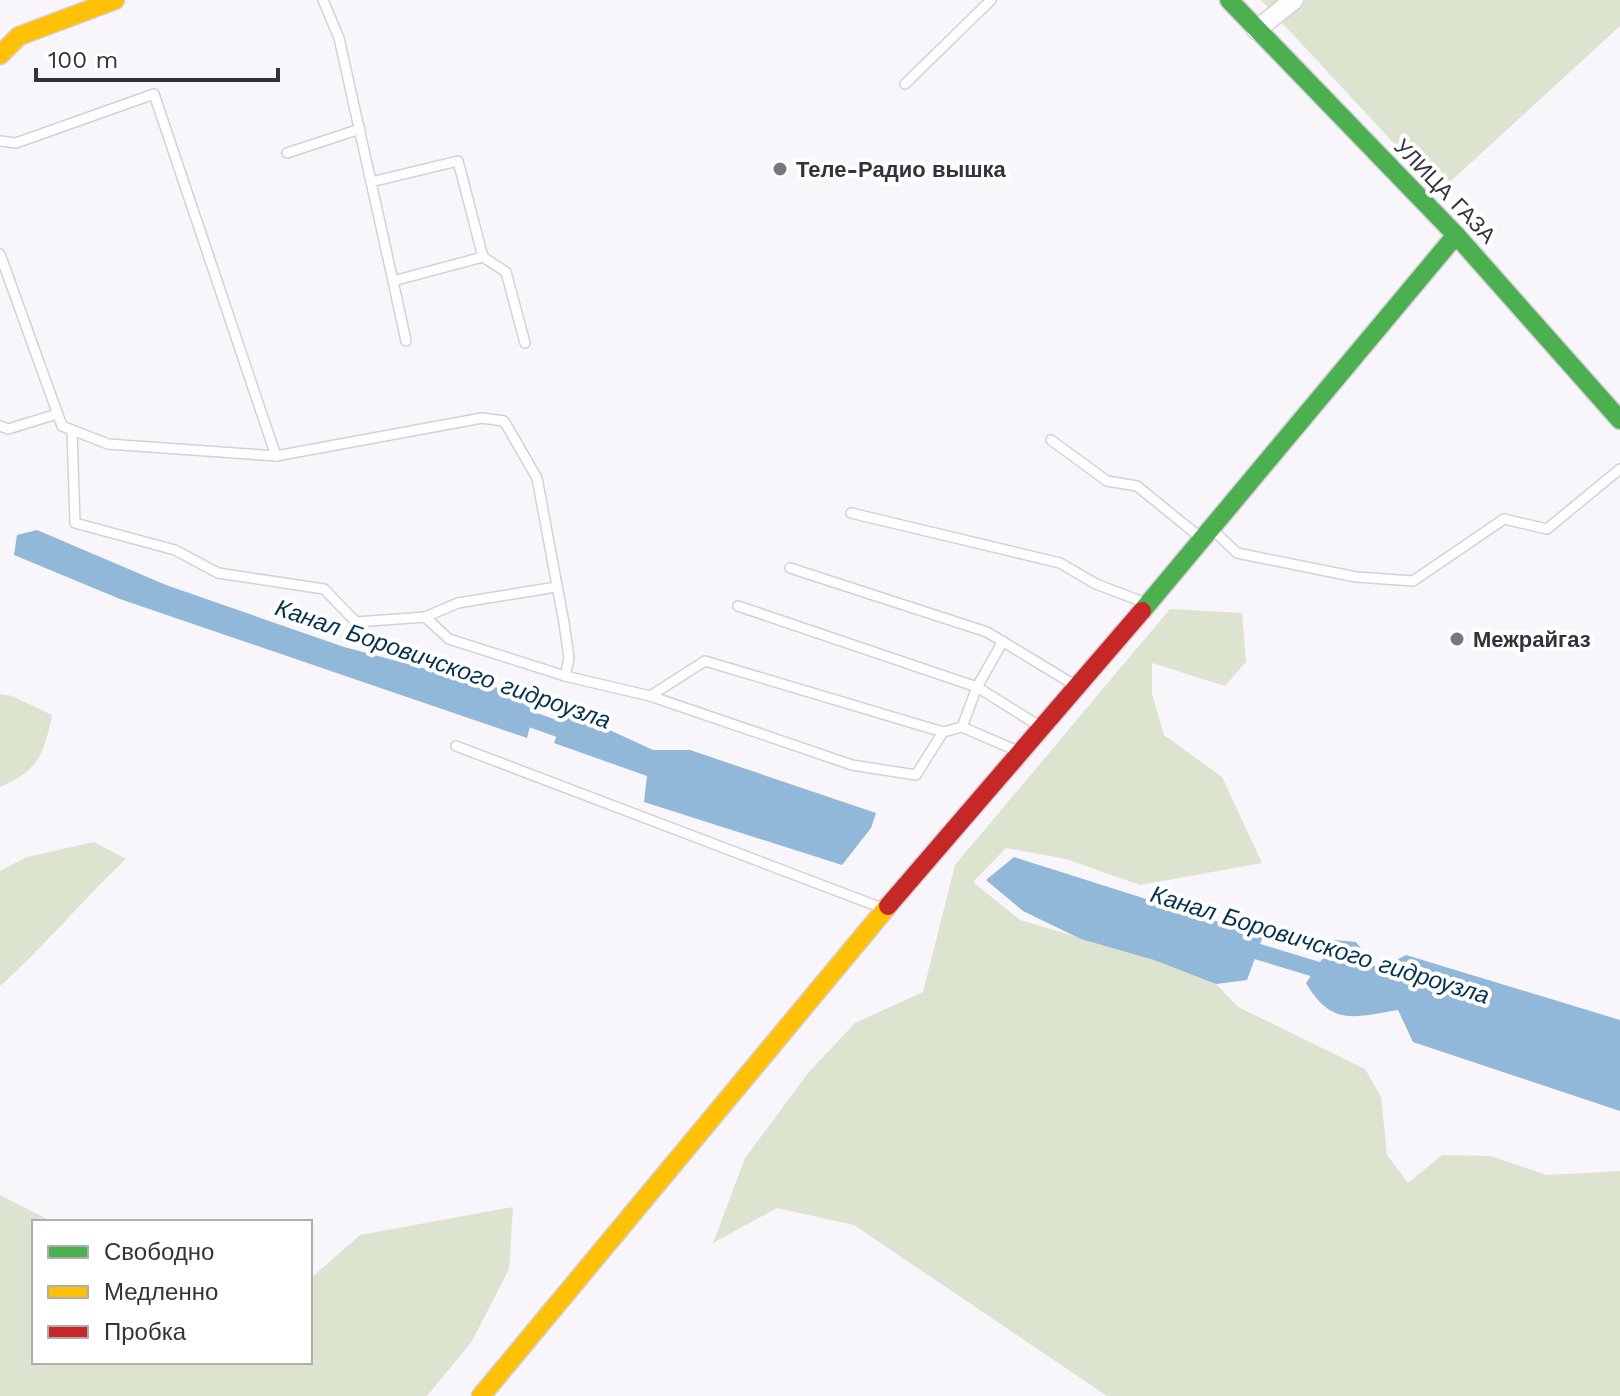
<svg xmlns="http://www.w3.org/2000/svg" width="1620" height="1396" font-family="'Work Sans',sans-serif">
<rect width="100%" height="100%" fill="#f8f5fb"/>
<g fill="#dce3ce">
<path d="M 1261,0 L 1620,0 L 1620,26 L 1439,192 Z"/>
<path d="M 1170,609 L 1242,613 L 1246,662 L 1225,686 L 1152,663 L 1152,694 L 1164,735 L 1222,777 L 1262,863 L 1140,885 L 1066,859 L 1006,848 L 973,882 L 1020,920 L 1154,960 L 1216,984 L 1238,1007 L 1365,1069 L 1381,1097 L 1387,1155 L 1408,1183 L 1442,1155 L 1491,1156 L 1547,1175 L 1620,1171 L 1620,1396 L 1107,1396 L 854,1225 L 777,1208 L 713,1243 L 745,1158 L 809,1072 L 855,1023 L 923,992 L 955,865 Z"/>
<path d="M 0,694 L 12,696 L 52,715 C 44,754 38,771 0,787 Z"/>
<path d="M 94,842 L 126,859 C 82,900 45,946 0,986 L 0,871 L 27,857 Z"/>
<path d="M 0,1195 L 53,1222 L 34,1222 L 34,1362 L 310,1362 L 310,1279 L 360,1235 L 513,1207 L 509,1269 L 472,1341 L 427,1396 L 0,1396 Z"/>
</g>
<g fill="#91b7d9">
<path d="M 37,530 L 166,585 L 344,647 L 506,690 L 534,711 L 527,738 L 120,599 L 14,555 L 17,535 Z"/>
<path d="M 566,710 L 653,750 L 690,750 L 876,813 L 871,828 L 842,865 L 644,802 L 647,776 L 554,743 Z"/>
<path d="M 1014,857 L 1263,936 L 1247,980 L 1216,984 L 1154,960 L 1081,939 L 1023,911 L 986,880 Z"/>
<path d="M 1335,940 L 1356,942 L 1374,966 L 1384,967 L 1406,955 L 1620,1020 L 1620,1111 L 1413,1042 L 1398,1010 C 1354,1017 1332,1027 1306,983 Z"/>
</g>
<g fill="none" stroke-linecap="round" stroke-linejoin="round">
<g stroke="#91b7d9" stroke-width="16">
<path d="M 513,713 L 578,736"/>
<path d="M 1239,946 L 1335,975"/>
</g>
<defs>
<g id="lane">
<path d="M 323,0 L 339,38 L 393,281 L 483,257 L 458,161 L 371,182"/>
<path d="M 905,84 L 991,0"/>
<path d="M 0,141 L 16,143 L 154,94 L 276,456"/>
<path d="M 287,153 L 360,129"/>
<path d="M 0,254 L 62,426 L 72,430 L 75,523 L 175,550 L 218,573 L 324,589 L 356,622 L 425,617 L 449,639 L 565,676 L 650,696 L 852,765 L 916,775 L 943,732 L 962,727 L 1020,752"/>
<path d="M 483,257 L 506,272 L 525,343"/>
<path d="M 393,281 L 406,341"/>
<path d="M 0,426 L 8,429 L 57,414"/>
<path d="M 72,430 L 108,444 L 276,456 L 482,418 L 504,421 L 537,478 L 564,623 L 569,658 L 565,676"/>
<path d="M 1051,440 L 1107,481 L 1137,486 L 1201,538"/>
<path d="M 851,513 L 1060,563 L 1096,584 L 1146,603"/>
<path d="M 1213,530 L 1237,553 L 1356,577 L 1413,581 L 1504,519 L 1547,529 L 1620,469"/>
<path d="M 790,568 L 987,632 L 1076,686"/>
<path d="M 738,606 L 977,687 L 1041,727"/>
<path d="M 425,617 L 458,603 L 556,587"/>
<path d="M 650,696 L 705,661 L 943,732"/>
<path d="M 962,727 L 977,687 L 1003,641"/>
<path d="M 456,746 L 882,908"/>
</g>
<path id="street" d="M 1256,30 L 1294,0"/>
<g id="fast">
<path d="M 1229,0 L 1456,235 L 1620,420"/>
<path d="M 1142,611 L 1456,235"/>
</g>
<g id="slow">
<path d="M 0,55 L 19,36 L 115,0"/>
<path d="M 481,1396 L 888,906"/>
</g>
<path id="jam" d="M 888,906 L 1142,611"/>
</defs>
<use href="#lane" stroke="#d5d0d9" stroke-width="12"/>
<use href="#street" stroke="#d5d0d9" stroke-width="21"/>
<use href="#fast" stroke="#d5d0d9" stroke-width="21"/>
<use href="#slow" stroke="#d5d0d9" stroke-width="21"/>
<use href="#jam" stroke="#d5d0d9" stroke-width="21"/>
<use href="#lane" stroke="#fefefe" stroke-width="9"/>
<use href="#street" stroke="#fefefe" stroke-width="18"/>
<use href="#fast" stroke="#4caf50" stroke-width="18"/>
<use href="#slow" stroke="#ffc107" stroke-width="18"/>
<use href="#jam" stroke="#c62828" stroke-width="18"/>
</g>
<g fill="#7a767e" stroke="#fff" stroke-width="3">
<circle cx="780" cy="169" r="8"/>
<circle cx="1457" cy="639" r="8"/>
</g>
<g text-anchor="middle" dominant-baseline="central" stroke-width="8" stroke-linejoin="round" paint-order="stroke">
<g font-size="22" font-weight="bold" fill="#36313b" stroke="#fff" text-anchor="start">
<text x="796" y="169">Теле-Радио вышка</text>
<text x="1473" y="639">Межрайгаз</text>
</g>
<g font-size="22" fill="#36313b" stroke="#fff">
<text transform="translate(1445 191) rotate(46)">УЛИЦА ГАЗА</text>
</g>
<g font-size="24" font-style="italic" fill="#063352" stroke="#fff">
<text transform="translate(443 664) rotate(19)">Канал Боровичского гидроузла</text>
<text transform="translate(1320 945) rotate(17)">Канал Боровичского гидроузла</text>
</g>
</g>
<rect x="32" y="1220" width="280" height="144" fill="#ffffff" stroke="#afadb1" stroke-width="2"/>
<rect x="48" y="1246" width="40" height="12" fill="#4caf50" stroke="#afadb1" stroke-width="2"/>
<text x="104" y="1260" font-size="24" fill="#36313b">Свободно</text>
<rect x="48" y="1286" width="40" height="12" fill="#ffc107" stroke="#afadb1" stroke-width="2"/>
<text x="104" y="1300" font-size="24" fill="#36313b">Медленно</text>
<rect x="48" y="1326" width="40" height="12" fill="#c62828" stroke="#afadb1" stroke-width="2"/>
<text x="104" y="1340" font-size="24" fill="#36313b">Пробка</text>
<path d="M36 68v12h242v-12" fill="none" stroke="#36313b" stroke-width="4"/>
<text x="48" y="68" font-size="24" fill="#36313b" stroke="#ffffff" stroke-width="6" paint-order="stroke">100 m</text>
</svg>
